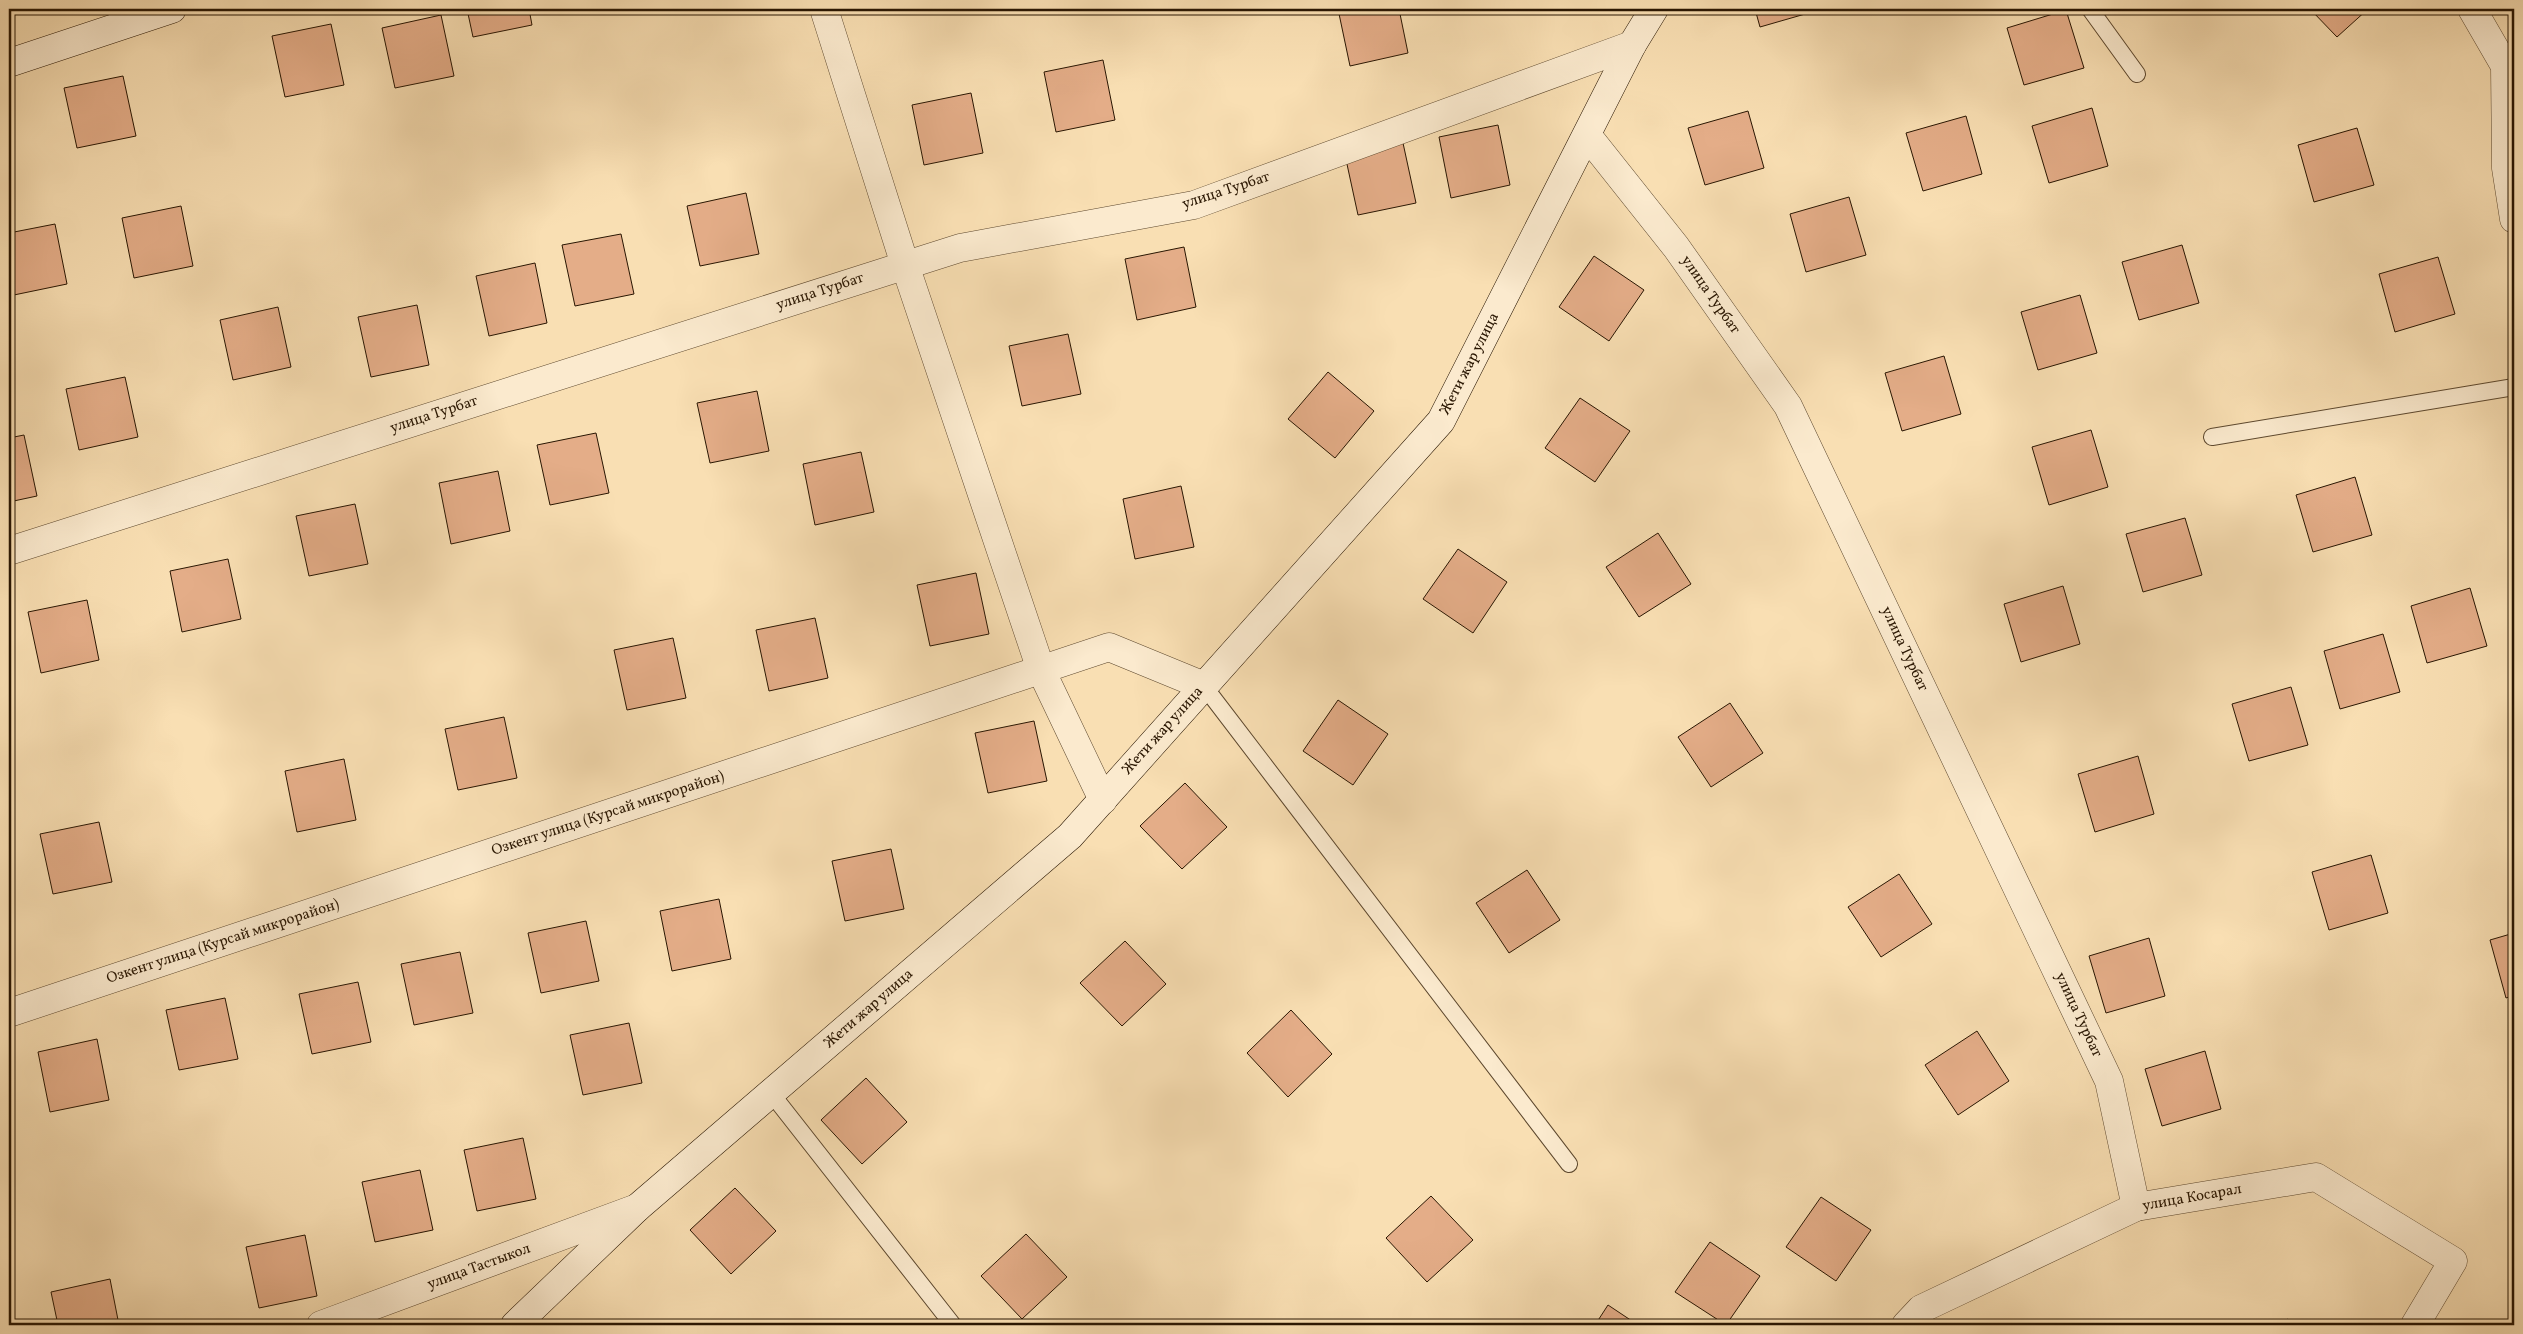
<svg xmlns="http://www.w3.org/2000/svg" width="2523" height="1334" font-family="Vollkorn,serif">
<rect width="100%" height="100%" fill="#f9dfb3"/>
<filter id="stains"><feTurbulence type="fractalNoise" baseFrequency=".004" numOctaves="4"/><feColorMatrix values="0 0 0 0 .2 0 0 0 0 .09 0 0 0 0 .02 0 0 0 .5 -.17"/></filter>
<radialGradient id="worn" r=".72"><stop offset=".6" stop-color="#630" stop-opacity="0"/><stop offset="1" stop-color="#630" stop-opacity=".3"/></radialGradient>
<g fill="#e4ad88" stroke="#291602">
<path d="M 467,9 L 529,9 L 532,25 L 473,37 Z"/>
<path d="M 1338,9 L 1399,9 L 1408,53 L 1350,66 Z"/>
<path d="M 1755,9 L 1819,9 L 1819,10 L 1760,27 Z"/>
<path d="M 2310,9 L 2368,9 L 2337,37 Z"/>
<path d="M 2066,10 L 2084,68 L 2024,85 L 2007,28 Z"/>
<path d="M 441,15 L 454,76 L 395,88 L 382,28 Z"/>
<path d="M 331,24 L 344,85 L 285,97 L 272,36 Z"/>
<path d="M 1103,60 L 1115,120 L 1056,132 L 1044,72 Z"/>
<path d="M 123,76 L 136,136 L 77,148 L 64,88 Z"/>
<path d="M 971,93 L 983,153 L 924,165 L 912,105 Z"/>
<path d="M 2092,108 L 2108,166 L 2049,183 L 2032,126 Z"/>
<path d="M 1748,111 L 1764,168 L 1705,185 L 1688,128 Z"/>
<path d="M 1966,116 L 1982,174 L 1923,191 L 1906,133 Z"/>
<path d="M 1498,125 L 1510,185 L 1451,198 L 1439,137 Z"/>
<path d="M 2357,128 L 2374,185 L 2314,202 L 2298,145 Z"/>
<path d="M 1403,143 L 1416,203 L 1358,215 L 1345,155 Z"/>
<path d="M 746,193 L 759,254 L 700,266 L 687,206 Z"/>
<path d="M 1849,197 L 1866,255 L 1806,272 L 1790,214 Z"/>
<path d="M 181,206 L 193,266 L 134,278 L 122,218 Z"/>
<path d="M 55,224 L 67,284 L 9,296 L 9,233 Z"/>
<path d="M 621,234 L 634,294 L 575,306 L 562,245 Z"/>
<path d="M 2182,245 L 2199,303 L 2139,320 L 2122,262 Z"/>
<path d="M 1184,247 L 1196,307 L 1137,320 L 1125,259 Z"/>
<path d="M 1594,256 L 1644,290 L 1609,341 L 1559,307 Z"/>
<path d="M 2438,257 L 2455,314 L 2395,332 L 2379,274 Z"/>
<path d="M 535,263 L 547,323 L 489,336 L 476,276 Z"/>
<path d="M 2080,295 L 2097,353 L 2038,370 L 2021,312 Z"/>
<path d="M 417,305 L 429,365 L 371,377 L 358,317 Z"/>
<path d="M 278,307 L 291,367 L 233,380 L 220,320 Z"/>
<path d="M 1068,334 L 1081,394 L 1022,406 L 1009,346 Z"/>
<path d="M 1944,356 L 1961,414 L 1902,431 L 1885,373 Z"/>
<path d="M 1328,372 L 1374,411 L 1335,458 L 1288,419 Z"/>
<path d="M 125,377 L 138,437 L 79,450 L 66,389 Z"/>
<path d="M 757,391 L 769,451 L 710,463 L 697,403 Z"/>
<path d="M 1580,398 L 1630,431 L 1595,482 L 1545,448 Z"/>
<path d="M 2091,430 L 2108,487 L 2049,505 L 2032,447 Z"/>
<path d="M 596,433 L 609,493 L 550,505 L 537,445 Z"/>
<path d="M 24,435 L 37,496 L 9,502 L 9,438 Z"/>
<path d="M 861,452 L 874,512 L 815,525 L 803,464 Z"/>
<path d="M 498,471 L 510,531 L 451,544 L 439,483 Z"/>
<path d="M 2355,477 L 2372,535 L 2313,552 L 2296,495 Z"/>
<path d="M 1181,486 L 1194,547 L 1135,559 L 1123,499 Z"/>
<path d="M 355,504 L 368,564 L 309,576 L 296,516 Z"/>
<path d="M 2185,518 L 2202,575 L 2143,592 L 2126,534 Z"/>
<path d="M 1658,533 L 1691,584 L 1639,617 L 1606,567 Z"/>
<path d="M 1458,549 L 1507,582 L 1473,633 L 1423,599 Z"/>
<path d="M 228,559 L 241,619 L 182,632 L 170,571 Z"/>
<path d="M 976,573 L 989,634 L 930,646 L 917,585 Z"/>
<path d="M 2063,586 L 2080,644 L 2021,662 L 2004,604 Z"/>
<path d="M 2470,588 L 2487,646 L 2427,663 L 2411,606 Z"/>
<path d="M 87,600 L 99,660 L 41,673 L 28,612 Z"/>
<path d="M 815,618 L 828,678 L 769,691 L 756,630 Z"/>
<path d="M 2383,634 L 2400,692 L 2340,709 L 2324,651 Z"/>
<path d="M 673,638 L 686,698 L 627,710 L 614,650 Z"/>
<path d="M 2291,687 L 2308,745 L 2249,761 L 2232,704 Z"/>
<path d="M 1338,700 L 1388,734 L 1353,785 L 1303,751 Z"/>
<path d="M 1730,703 L 1763,753 L 1711,787 L 1678,737 Z"/>
<path d="M 504,717 L 517,778 L 458,790 L 445,729 Z"/>
<path d="M 1034,721 L 1047,781 L 988,793 L 975,733 Z"/>
<path d="M 2138,756 L 2154,814 L 2095,832 L 2078,774 Z"/>
<path d="M 344,759 L 356,820 L 297,832 L 285,771 Z"/>
<path d="M 1185,783 L 1227,827 L 1182,869 L 1140,826 Z"/>
<path d="M 99,822 L 112,882 L 53,894 L 40,834 Z"/>
<path d="M 891,849 L 904,909 L 845,921 L 832,861 Z"/>
<path d="M 2371,855 L 2388,913 L 2329,930 L 2312,872 Z"/>
<path d="M 1527,870 L 1560,920 L 1509,953 L 1476,903 Z"/>
<path d="M 1899,874 L 1932,924 L 1881,957 L 1848,907 Z"/>
<path d="M 719,899 L 731,959 L 672,971 L 660,911 Z"/>
<path d="M 586,921 L 599,981 L 541,993 L 528,933 Z"/>
<path d="M 2514,933 L 2514,995 L 2506,998 L 2490,940 Z"/>
<path d="M 2149,938 L 2165,996 L 2106,1013 L 2089,956 Z"/>
<path d="M 1125,941 L 1166,984 L 1122,1026 L 1080,983 Z"/>
<path d="M 460,952 L 473,1013 L 414,1025 L 401,964 Z"/>
<path d="M 358,982 L 371,1042 L 312,1054 L 299,994 Z"/>
<path d="M 225,998 L 238,1059 L 179,1070 L 166,1010 Z"/>
<path d="M 1291,1010 L 1332,1054 L 1288,1097 L 1247,1053 Z"/>
<path d="M 629,1023 L 642,1083 L 583,1095 L 570,1035 Z"/>
<path d="M 1977,1031 L 2009,1081 L 1958,1115 L 1925,1065 Z"/>
<path d="M 97,1039 L 109,1100 L 50,1112 L 38,1052 Z"/>
<path d="M 2205,1051 L 2221,1109 L 2162,1126 L 2145,1069 Z"/>
<path d="M 866,1078 L 907,1122 L 862,1164 L 821,1120 Z"/>
<path d="M 523,1138 L 536,1199 L 477,1211 L 464,1150 Z"/>
<path d="M 420,1170 L 433,1230 L 375,1242 L 362,1182 Z"/>
<path d="M 735,1188 L 776,1231 L 731,1274 L 690,1230 Z"/>
<path d="M 1431,1196 L 1473,1240 L 1427,1282 L 1386,1238 Z"/>
<path d="M 1821,1197 L 1871,1230 L 1836,1281 L 1786,1247 Z"/>
<path d="M 1026,1234 L 1067,1277 L 1022,1319 L 981,1276 Z"/>
<path d="M 305,1235 L 317,1296 L 259,1308 L 246,1247 Z"/>
<path d="M 1710,1242 L 1760,1276 L 1726,1325 L 1675,1292 Z"/>
<path d="M 110,1279 L 119,1325 L 58,1325 L 51,1292 Z"/>
<path d="M 1608,1305 L 1638,1325 L 1595,1325 Z"/>
<path d="M 2287,1319 L 2296,1325 L 2283,1325 Z"/>
</g>
<g fill="none" stroke-linecap="round" stroke-linejoin="round">
<defs>
<g id="lane">
<path d="M 2090,9 L 2137,74"/>
<path d="M 2212,437 L 2514,387"/>
<path d="M 1204,686 L 1569,1164"/>
<path d="M 771,1093 L 953,1325"/>
</g>
<g id="street">
<path d="M 824,9 L 905,265 L 1041,670 L 1103,800"/>
<path d="M 2472,9 L 2505,66 L 2506,168 L 2514,219"/>
<path d="M 1587,135 L 1676,247 L 1788,406 L 2109,1081 L 2136,1207"/>
<path d="M 9,551 L 960,248 L 1194,205 L 1632,45"/>
<path d="M 9,1013 L 1109,647 L 1204,686"/>
<path d="M 321,1325 L 637,1208"/>
<path d="M 1906,1325 L 1921,1309 L 2136,1207 L 2316,1177 L 2453,1261 L 2415,1325"/>
</g>
<g id="secondary">
<path d="M 9,63 L 172,9"/>
<path d="M 515,1325 L 637,1208 L 1070,836 L 1441,421 L 1632,45 L 1654,9"/>
</g>
</defs>
<use href="#lane" stroke="#5d482e" stroke-width="18"/>
<use href="#street" stroke="#5d482e" stroke-width="29"/>
<use href="#secondary" stroke="#291602" stroke-width="29"/>
<use href="#lane" stroke="#fbeace" stroke-width="16"/>
<use href="#street" stroke="#fbeace" stroke-width="28"/>
<use href="#secondary" stroke="#fbeace" stroke-width="28"/>
</g>
<g text-anchor="middle" dominant-baseline="central" stroke-width="4.5" stroke-linejoin="round" paint-order="stroke">
<g font-size="15" fill="#291602" stroke="#fbeace">
<text transform="translate(1226 191) rotate(-18)">улица Турбат</text>
<text transform="translate(820 292) rotate(-18)">улица Турбат</text>
<text transform="translate(1710 295) rotate(55)">улица Турбат</text>
<text transform="translate(1470 364) rotate(-63)">Жети жар улица</text>
<text transform="translate(434 415) rotate(-18)">улица Турбат</text>
<text transform="translate(1904 649) rotate(65)">улица Турбат</text>
<text transform="translate(1163 731) rotate(-48)">Жети жар улица</text>
<text transform="translate(608 814) rotate(-18)">Озкент улица (Курсай микрорайон)</text>
<text transform="translate(223 942) rotate(-18)">Озкент улица (Курсай микрорайон)</text>
<text transform="translate(869 1009) rotate(-41)">Жети жар улица</text>
<text transform="translate(2078 1015) rotate(65)">улица Турбат</text>
<text transform="translate(2192 1198) rotate(-10)">улица Косарал</text>
<text transform="translate(479 1267) rotate(-20)">улица Тастыкол</text>
</g>
</g>
<rect width="2523" height="1334" fill="none" stroke="#f9dfb3" stroke-width="30"/>
<rect x="10" y="10" width="2503" height="1314" fill="none" stroke="#291602" stroke-width="2.5"/>
<rect x="15" y="15" width="2493" height="1304" fill="none" stroke="#291602"/>
<rect width="100%" height="100%" filter="url(#stains)"/>
<rect width="100%" height="100%" fill="url(#worn)"/>
</svg>
